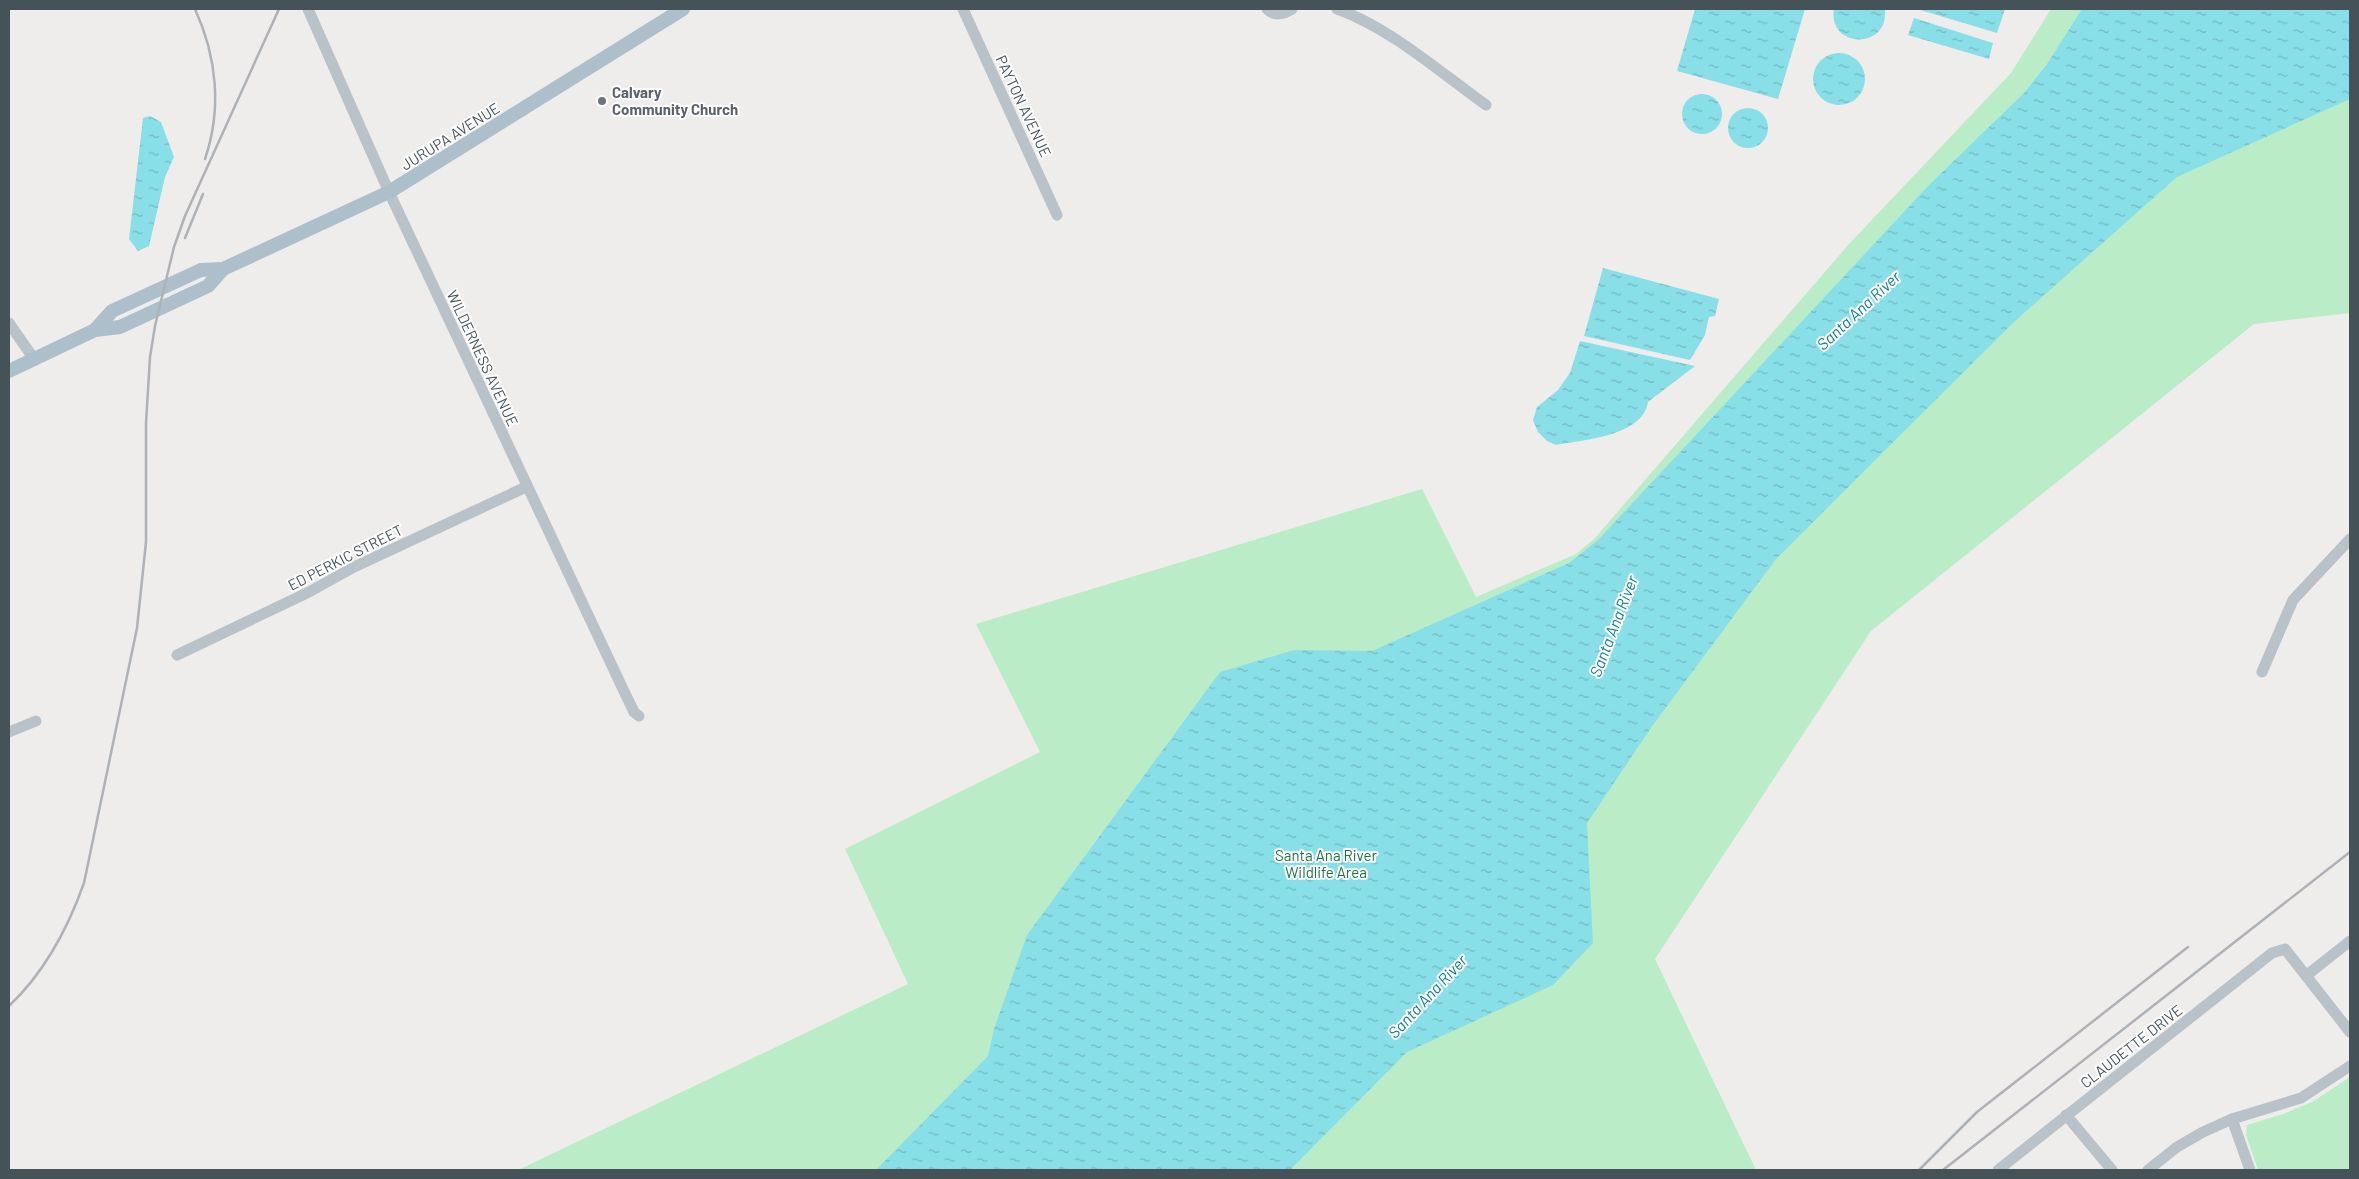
<svg xmlns="http://www.w3.org/2000/svg" width="2359" height="1179" font-family="Barlow,sans-serif">
<defs>
<pattern id="water-ripples" width="26" height="14" patternUnits="userSpaceOnUse" patternTransform="scale(1.25)"><rect width="26" height="14" fill="#89dfe8"/><path d="M2 4q2-2 4 0t4 0M15 11q2-2 4 0t4 0" fill="none" stroke="#72b7bf"/></pattern>
</defs>
<rect width="100%" height="100%" fill="#efecec"/>
<g fill="#bbecc8">
<path d="M 2051,9 L 2350,9 L 2350,313 L 2254,324 L 1871,631 L 1655,959 L 1756,1170 L 518,1170 L 908,984 L 845,849 L 1040,752 L 976,624 L 1422,489 L 1476,597 L 1576,554 L 1595,538 L 1849,244 L 2011,73 Z"/>
<path d="M 2350,1077 L 2350,1170 L 2258,1170 L 2246,1135 L 2247,1125 L 2283,1114 L 2312,1102 Z"/>
</g>
<g fill="url(#water-ripples)">
<path d="M 1695,9 L 1805,9 L 1778,99 L 1677,71 Z"/>
<path d="M 1834,9 L 1885,9 C 1889,51 1827,48 1834,9 Z"/>
<path d="M 1917,9 L 2005,9 L 1997,33 Z"/>
<path d="M 2082,9 L 2350,9 L 2350,99 L 2177,177 L 2015,321 L 1776,559 L 1653,725 L 1587,823 L 1593,943 L 1553,985 L 1407,1052 L 1290,1170 L 876,1170 L 988,1056 L 994,1029 L 1027,935 L 1220,672 L 1294,650 L 1372,651 L 1569,563 L 1598,540 L 1928,186 L 2024,93 L 2047,64 Z"/>
<path d="M 1914,18 L 1993,43 L 1989,59 L 1908,35 Z"/>
<circle cx="1839" cy="79" r="26"/>
<circle cx="1702" cy="114" r="20"/>
<circle cx="1748" cy="128" r="20"/>
<path d="M 150,116 L 161,122 L 174,157 L 165,177 L 149,246 L 138,251 L 129,239 L 143,118 Z"/>
<path d="M 1603,268 L 1719,299 L 1715,316 L 1709,317 L 1705,335 L 1690,360 L 1584,336 Z"/>
<path d="M 1580,341 L 1695,366 L 1648,402 C 1643,436 1583,440 1556,445 L 1547,441 L 1538,432 L 1533,420 L 1537,407 L 1558,390 L 1570,373 Z"/>
</g>
<g fill="none" stroke-linecap="round" stroke-linejoin="round">
<g stroke="#b8c2c8" stroke-width="11">
<path d="M 308,9 L 389,192 L 622,687 L 634,712 L 639,716"/>
<path d="M 963,9 L 1057,215"/>
<path d="M 1267,9 C 1274,17 1284,14 1292,9"/>
<path d="M 1337,9 C 1389,27 1441,73 1486,105"/>
<path d="M 9,323 L 34,359"/>
<path d="M 177,655 L 309,592 L 354,567 L 526,487"/>
<path d="M 2262,672 L 2293,600 L 2350,539"/>
<path d="M 9,732 L 36,721"/>
<path d="M 2307,975 L 2350,941"/>
<path d="M 2066,1115 L 2112,1170"/>
<path d="M 2232,1119 L 2250,1170"/>
<path d="M 1998,1170 L 2272,953 L 2285,949 L 2350,1032"/>
<path d="M 2148,1170 L 2177,1147 L 2203,1132 L 2232,1119 L 2301,1098 L 2350,1066"/>
</g>
<g stroke="#acbfca" stroke-width="14">
<path d="M 95,330 L 112,311 L 201,270 L 223,269"/>
<path d="M 9,371 L 95,330 L 120,327 L 208,286 L 223,269 L 389,192 L 683,9"/>
</g>
<g stroke="#aeb2b6" stroke-width="2.5">
<path d="M 195,9 C 217,57 222,109 205,159"/>
<path d="M 185,238 L 203,194"/>
<path d="M 9,1006 C 45,972 68,928 84,883 L 137,628 L 146,542 L 146,423 L 150,357 L 155,326 L 174,247 L 185,216 L 279,9"/>
<path d="M 1919,1170 L 1977,1112 L 2188,947"/>
<path d="M 1943,1170 L 2350,852"/>
</g>
</g>
<circle fill="#6b7280" stroke="#fff" stroke-width="2" cx="602" cy="101" r="5"/>
<g text-anchor="middle" dominant-baseline="central" stroke-width="4" stroke-linejoin="round" paint-order="stroke">
<g font-size="15" font-weight="bold" fill="#5b616d" stroke="#fff" text-anchor="start">
<text x="612" y="92">Calvary<tspan x="612" dy="17">Community Church</tspan></text>
</g>
<g font-size="15" fill="#455258" stroke="#fff">
<text transform="translate(1024 106) rotate(65)">PAYTON AVENUE</text>
<text transform="translate(450 136) rotate(-32)">JURUPA AVENUE</text>
<text transform="translate(483 358) rotate(65)">WILDERNESS AVENUE</text>
<text transform="translate(345 557) rotate(-27)">ED PERKIC STREET</text>
<text transform="translate(2131 1046) rotate(-38)">CLAUDETTE DRIVE</text>
</g>
<g font-size="15" fill="#1a763d" stroke="#fff">
<text x="1326" y="855">Santa Ana River<tspan x="1326" dy="17">Wildlife Area</tspan></text>
</g>
<g font-size="16" font-style="italic" fill="#117f8a" stroke="#fff">
<text transform="translate(1858 310) rotate(-43)">Santa Ana River</text>
<text transform="translate(1613 626) rotate(-69)">Santa Ana River</text>
<text transform="translate(1427 996) rotate(-47)">Santa Ana River</text>
</g>
</g>
<rect width="2359" height="1179" fill="none" stroke="#455258" stroke-width="20"/>
</svg>
